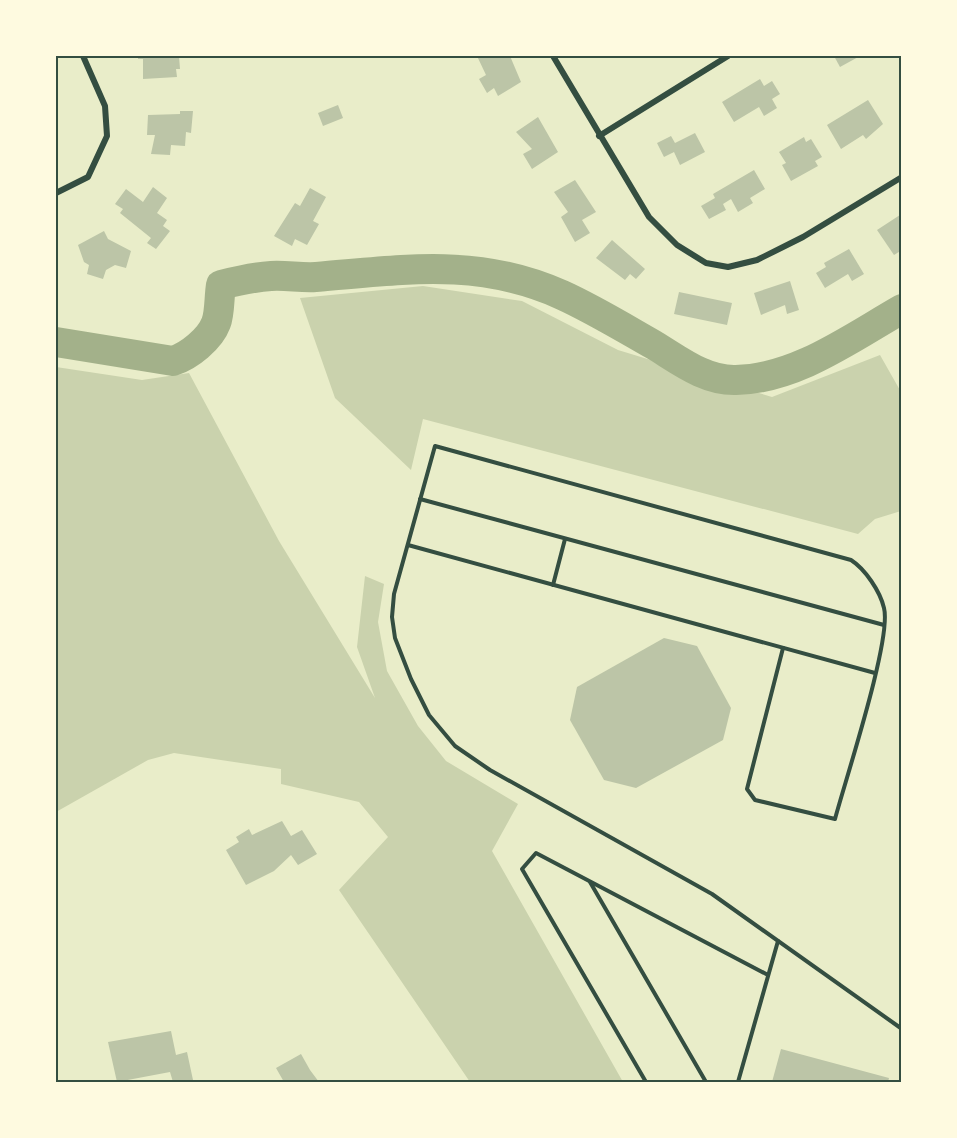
<svg xmlns="http://www.w3.org/2000/svg" width="957" height="1138" font-family="'Archivo Narrow',sans-serif">
<rect width="100%" height="100%" fill="#e9edc9"/>
<g fill="#cad2ad">
<path d="M 423,286 L 522,301 L 618,350 L 772,397 L 880,355 L 901,392 L 901,511 L 875,519 L 858,534 L 423,419 L 411,470 L 335,398 L 300,298 Z"/>
<path d="M 56,367 L 142,380 L 189,373 L 279,541 L 375,698 L 357,647 L 365,576 L 384,584 L 378,622 L 387,671 L 418,726 L 446,761 L 518,804 L 492,851 L 623,1082 L 470,1082 L 339,890 L 388,837 L 359,802 L 281,784 L 281,769 L 174,753 L 148,760 L 56,812 Z"/>
</g>
<g fill="none" stroke-linecap="round" stroke-linejoin="round">
<path stroke="#a3b18a" stroke-width="30" d="M 56,342 L 173,361 C 189,356 210,339 216,323 C 220,313 219,297 221,285 C 237,281 254,277 271,276 C 286,275 301,278 316,277 C 403,270 478,257 562,295 C 593,309 624,328 654,345 C 679,360 705,381 736,380 C 796,379 851,338 902,309"/>
</g>
<g fill="#bcc5a7">
<path d="M 138,56 L 179,56 L 180,69 L 176,69 L 177,77 L 143,79 L 143,59 L 138,59 Z"/>
<path d="M 477,56 L 510,56 L 521,82 L 498,96 L 494,88 L 487,93 L 479,79 L 486,75 Z"/>
<path d="M 834,56 L 860,56 L 840,67 Z"/>
<path d="M 760,79 L 764,86 L 772,81 L 780,94 L 772,99 L 777,108 L 764,116 L 759,107 L 734,122 L 722,102 Z"/>
<path d="M 868,100 L 883,124 L 866,139 L 863,135 L 841,149 L 827,125 Z"/>
<path d="M 338,105 L 343,118 L 323,126 L 318,113 Z"/>
<path d="M 180,111 L 193,111 L 191,133 L 186,132 L 185,146 L 171,145 L 170,155 L 151,154 L 155,135 L 147,135 L 148,115 L 180,114 Z"/>
<path d="M 538,117 L 558,152 L 532,169 L 523,154 L 532,149 L 516,132 Z"/>
<path d="M 695,133 L 705,152 L 680,165 L 674,152 L 664,157 L 657,143 L 671,136 L 675,143 Z"/>
<path d="M 804,137 L 806,142 L 811,139 L 822,157 L 815,161 L 818,166 L 791,181 L 782,165 L 786,163 L 779,152 Z"/>
<path d="M 754,170 L 765,189 L 750,198 L 753,203 L 738,212 L 731,199 L 723,204 L 726,210 L 709,219 L 701,206 L 715,198 L 713,194 Z"/>
<path d="M 575,180 L 596,212 L 582,220 L 590,233 L 575,242 L 561,217 L 568,212 L 554,192 Z"/>
<path d="M 153,187 L 167,198 L 157,213 L 167,220 L 163,226 L 170,231 L 156,249 L 147,243 L 151,238 L 120,213 L 123,209 L 115,204 L 126,189 L 143,202 Z"/>
<path d="M 310,188 L 326,197 L 313,221 L 319,224 L 307,245 L 295,239 L 292,246 L 274,236 L 295,203 L 300,206 Z"/>
<path d="M 900,215 L 902,250 L 894,255 L 877,230 Z"/>
<path d="M 104,231 L 108,239 L 131,251 L 126,268 L 115,265 L 106,270 L 103,279 L 87,274 L 89,265 L 84,262 L 78,245 Z"/>
<path d="M 612,240 L 645,269 L 636,279 L 630,274 L 625,280 L 596,258 Z"/>
<path d="M 849,249 L 864,274 L 852,281 L 848,274 L 825,288 L 816,273 L 826,267 L 824,263 Z"/>
<path d="M 790,281 L 799,310 L 787,314 L 785,305 L 761,315 L 754,293 Z"/>
<path d="M 679,292 L 732,303 L 727,325 L 674,314 Z"/>
<path d="M 664,638 L 697,646 L 731,708 L 723,740 L 636,788 L 604,780 L 570,720 L 577,687 Z"/>
<path d="M 282,821 L 291,836 L 302,830 L 317,854 L 298,865 L 291,855 L 274,871 L 246,885 L 226,850 L 239,842 L 236,837 L 249,829 L 252,835 Z"/>
<path d="M 171,1031 L 176,1055 L 187,1052 L 193,1080 L 173,1082 L 170,1072 L 117,1082 L 108,1042 Z"/>
<path d="M 781,1049 L 889,1078 L 888,1082 L 772,1082 Z"/>
<path d="M 301,1054 L 310,1070 L 319,1082 L 284,1082 L 276,1068 Z"/>
</g>
<g fill="none" stroke-linecap="round" stroke-linejoin="round">
<g stroke="#344e41" stroke-width="4">
<path d="M 420,499 L 884,625"/>
<path d="M 408,545 L 875,673"/>
<path d="M 553,585 L 565,539"/>
<path d="M 783,648 L 747,789 L 755,800 L 835,819 C 845,781 892,639 884,608 C 880,591 865,569 851,560 L 435,446 L 394,594 L 392,617 L 395,638 L 411,679 L 429,715 L 455,746 L 490,770 L 712,894 L 902,1029"/>
<path d="M 590,882 L 706,1082"/>
<path d="M 646,1082 L 522,869 L 536,853 L 768,975"/>
<path d="M 738,1082 L 778,941"/>
</g>
<g stroke="#344e41" stroke-width="6">
<path d="M 553,56 L 649,217 L 677,245 L 706,263 L 728,267 L 757,260 L 803,237 L 902,177"/>
<path d="M 599,136 L 728,56"/>
<path d="M 56,193 L 88,177 L 107,136 L 105,106 L 83,56"/>
</g>
</g>
<rect width="957" height="1138" fill="none" stroke="#fefae0" stroke-width="114"/>
<rect x="57" y="57" width="843" height="1024" fill="none" stroke="#344e41" stroke-width="2"/>
</svg>
